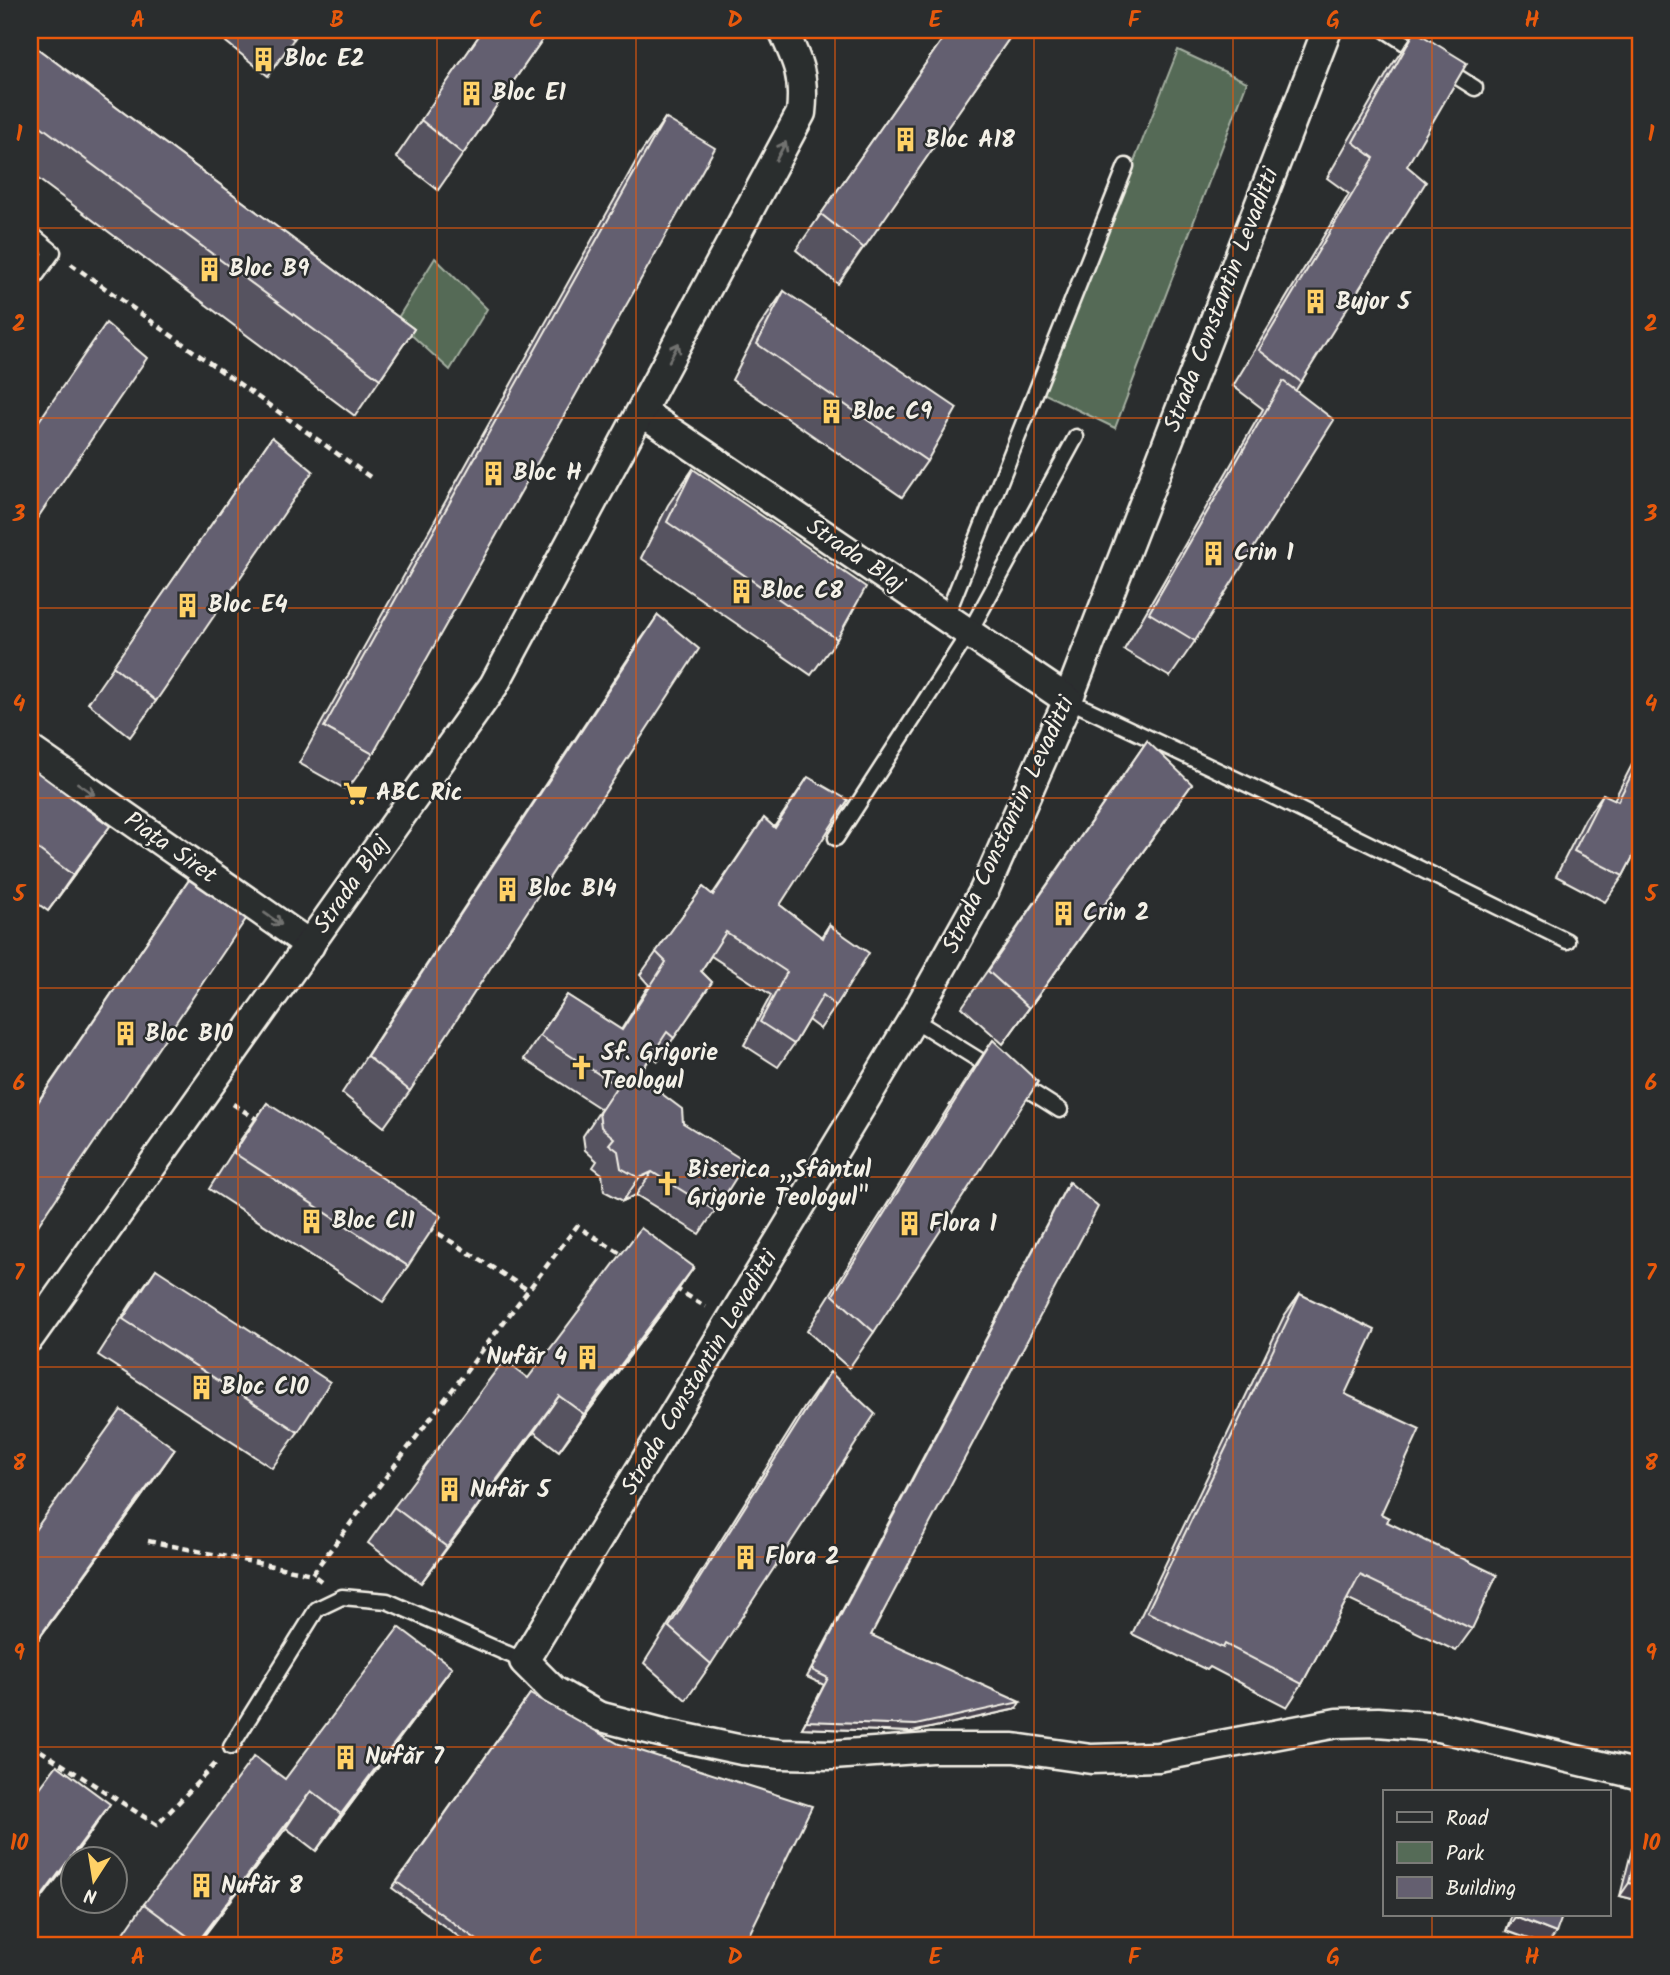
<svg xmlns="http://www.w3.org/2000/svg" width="1670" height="1975" font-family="Kalam,sans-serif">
<rect width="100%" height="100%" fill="#2a2d2e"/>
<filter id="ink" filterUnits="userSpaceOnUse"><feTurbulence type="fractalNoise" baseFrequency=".0143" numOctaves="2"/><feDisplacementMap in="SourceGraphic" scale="14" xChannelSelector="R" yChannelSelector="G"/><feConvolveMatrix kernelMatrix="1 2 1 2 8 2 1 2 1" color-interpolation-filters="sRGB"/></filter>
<g filter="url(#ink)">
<g fill="#556b57" stroke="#a4aea0" stroke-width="2">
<path d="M 1178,50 L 1247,82 L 1115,428 L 1043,393 Z"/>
<path d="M 435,258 L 487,309 L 450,370 L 396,321 Z"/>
</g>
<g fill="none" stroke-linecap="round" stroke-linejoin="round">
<defs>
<g id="lane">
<path d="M 1385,30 L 1422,54"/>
<path d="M 1445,69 L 1475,88"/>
<path d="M 30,233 L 53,252 L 30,284"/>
<path d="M 946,617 L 1126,166"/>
<path d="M 1068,700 L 1274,797 L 1567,941"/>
<path d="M 836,838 L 969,633 L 1076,437"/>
<path d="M 913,1019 L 995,1070"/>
<path d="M 1016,1082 L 1060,1110"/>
<path d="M 231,1747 L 317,1609 L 342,1597 L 387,1601 L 524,1661"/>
</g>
<g id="street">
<path d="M 1327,30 L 1068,700 L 984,891 L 913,1019 L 861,1106 L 524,1661 L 553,1690 L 598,1716 L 667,1734 L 742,1750 L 781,1754 L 832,1755 L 931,1748 L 1014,1748 L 1091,1759 L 1158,1757 L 1337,1723 L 1378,1722 L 1438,1727 L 1640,1775"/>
<path d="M 642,412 L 1068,700"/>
<path d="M 30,750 L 310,945"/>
<path d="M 30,1337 L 494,685 L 801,113 C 805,77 798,62 783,30"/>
</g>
</defs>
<use href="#lane" stroke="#f4f1e8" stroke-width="19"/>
<use href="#street" stroke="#f4f1e8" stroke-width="33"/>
<g stroke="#f4f1e8" stroke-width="4.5" stroke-dasharray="7 5" stroke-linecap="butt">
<path d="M 71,264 L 370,477"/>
<path d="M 233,1104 L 261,1122"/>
<path d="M 428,1227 L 528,1290"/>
<path d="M 675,1288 L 706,1307"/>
<path d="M 148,1541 L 312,1574"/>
<path d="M 321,1581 L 312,1574 L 577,1226 L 626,1257"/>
<path d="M 30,1744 L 157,1825 L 216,1763"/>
</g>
<use href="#lane" stroke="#2a2d2e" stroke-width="14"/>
<use href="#street" stroke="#2a2d2e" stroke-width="28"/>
</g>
<g fill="#565260" stroke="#f4f1e8" stroke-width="2">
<path d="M 234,30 L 300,30 L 268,76 L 226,42 Z"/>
<path d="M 483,30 L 549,30 L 438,190 L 396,157 Z"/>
<path d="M 949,30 L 1015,30 L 838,284 L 796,250 Z"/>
<path d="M 1415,31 L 1407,166 L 1301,382 L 1296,390 L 1195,641 L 1170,677 L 1124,650 L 1263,409 L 1233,386 L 1349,194 L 1327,178 L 1390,68 Z"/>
<path d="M 30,43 L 414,329 L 355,416 L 30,173 Z"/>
<path d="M 665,118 L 373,754 L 347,790 L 299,763 L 640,154 Z"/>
<path d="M 784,291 L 927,461 L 902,497 L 732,380 L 759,327 Z"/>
<path d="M 272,437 L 156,701 L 130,737 L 88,703 Z"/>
<path d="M 693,469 L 837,639 L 811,675 L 641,558 L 668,505 Z"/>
<path d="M 658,615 L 410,1091 L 384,1127 L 342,1093 L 633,651 Z"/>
<path d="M 1147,741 L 1166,820 L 1003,1044 L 962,1007 Z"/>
<path d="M 1640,749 L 1640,851 L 1637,849 L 1623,876 L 1605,902 L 1556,876 L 1585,819 L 1603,794 L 1614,800 Z"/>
<path d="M 30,767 L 84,862 L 48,911 L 30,898 Z"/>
<path d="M 808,777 L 780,905 L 821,937 L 829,925 L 836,1006 L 820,1029 L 808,1020 L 794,1044 L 778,1067 L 744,1045 L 771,995 L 711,956 L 701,971 L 712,982 L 658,1061 L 652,1056 L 638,1076 L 683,1123 L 715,1211 L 699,1234 L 636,1195 L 623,1201 L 604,1191 L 602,1174 L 593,1167 L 597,1161 L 585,1150 L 583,1136 L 601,1109 L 524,1059 L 567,995 L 621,1030 L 649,985 L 640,975 L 703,887 L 712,895 L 764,818 L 774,827 Z"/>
<path d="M 189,880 L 30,1237 L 30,1113 Z"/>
<path d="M 993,1040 L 874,1332 L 849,1368 L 807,1331 L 968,1076 Z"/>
<path d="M 267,1103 L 408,1266 L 383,1302 L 209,1189 L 241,1139 Z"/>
<path d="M 1069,1182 L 871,1635 L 1016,1709 L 912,1732 L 802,1728 L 824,1685 L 807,1677 L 1065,1189 Z"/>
<path d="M 694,1267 L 669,1303 L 559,1451 L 534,1432 L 421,1583 L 368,1543 L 394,1507 L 528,1378 Z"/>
<path d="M 156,1269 L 298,1432 L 272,1468 L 98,1355 L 130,1305 Z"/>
<path d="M 1300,1294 L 1345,1394 L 1381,1514 L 1472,1629 L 1456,1651 L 1347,1599 L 1302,1684 L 1287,1707 L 1210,1667 L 1207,1670 L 1132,1634 L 1284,1316 Z"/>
<path d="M 830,1372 L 711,1664 L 686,1700 L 644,1663 L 804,1408 Z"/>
<path d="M 175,1449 L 150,1485 L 30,1651 L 30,1537 Z"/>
<path d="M 452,1667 L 426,1703 L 316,1851 L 286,1828 L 197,1945 L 126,1945 L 119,1940 L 144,1904 L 285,1779 Z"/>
<path d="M 530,1694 L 744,1945 L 470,1945 L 392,1888 Z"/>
<path d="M 1640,1837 L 1640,1901 L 1620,1896 L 1632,1849 Z"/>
<path d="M 1512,1914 L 1563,1914 L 1506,1931 Z"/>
</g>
<g fill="#46424e" stroke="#f4f1e8" stroke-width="2">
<path d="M 1192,784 L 1166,820 L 1003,1044 L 1029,1008 Z"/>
<path d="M 110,826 L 84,862 L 48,911 L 73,875 Z"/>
<path d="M 652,1172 L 636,1195 L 623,1201 L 639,1178 Z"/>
<path d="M 694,1267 L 669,1303 L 559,1451 L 584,1414 Z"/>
<path d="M 559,1396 L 534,1432 L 421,1583 L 447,1547 Z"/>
<path d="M 175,1449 L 150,1485 L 30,1651 L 30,1650 Z"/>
<path d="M 452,1667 L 426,1703 L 316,1851 L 341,1814 Z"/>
<path d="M 1020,1702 L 1016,1709 L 912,1732 L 802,1728 L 806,1721 Z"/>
<path d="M 311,1791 L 286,1828 L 197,1945 L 196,1945 Z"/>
<path d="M 110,1804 L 85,1841 L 30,1914 L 30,1912 Z"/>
<path d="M 1629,1883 L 1640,1885 L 1640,1901 L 1620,1896 Z"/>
<path d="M 1515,1917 L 1556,1933 L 1547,1945 L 1545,1945 L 1506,1931 Z"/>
</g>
<g fill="#645f70" stroke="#f4f1e8" stroke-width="2">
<path d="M 282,30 L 300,30 L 294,39 Z"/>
<path d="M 483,30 L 549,30 L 463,154 L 421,120 Z"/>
<path d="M 949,30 L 1015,30 L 864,248 L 821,214 Z"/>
<path d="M 1415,31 L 1467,63 L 1407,166 L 1426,182 L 1301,382 L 1259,350 L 1374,158 L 1353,142 Z"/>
<path d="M 30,43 L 414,329 L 380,379 L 30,118 Z"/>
<path d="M 665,118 L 715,148 L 373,754 L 324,727 Z"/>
<path d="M 784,291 L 957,408 L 927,461 L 757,344 Z"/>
<path d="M 106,323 L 147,358 L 30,529 L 30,434 Z"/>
<path d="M 1283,381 L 1334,420 L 1195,641 L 1149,613 Z"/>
<path d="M 272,437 L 313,471 L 156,701 L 113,666 Z"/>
<path d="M 693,469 L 866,587 L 837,639 L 667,522 Z"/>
<path d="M 658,615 L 699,649 L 410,1091 L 367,1056 Z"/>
<path d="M 1147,741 L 1192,784 L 1029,1008 L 988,971 Z"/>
<path d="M 1640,758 L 1640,843 L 1623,876 L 1574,851 L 1603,794 L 1618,801 Z"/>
<path d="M 30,767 L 110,826 L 73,875 L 30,843 Z"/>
<path d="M 808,777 L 848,800 L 780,905 L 823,938 L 829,925 L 869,953 L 836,1006 L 823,995 L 794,1044 L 760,1022 L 787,972 L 726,932 L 701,971 L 712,982 L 674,1038 L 667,1032 L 638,1076 L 682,1109 L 683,1123 L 746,1162 L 715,1211 L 652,1172 L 639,1178 L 621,1168 L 618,1151 L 609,1144 L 614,1138 L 601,1127 L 599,1113 L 617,1086 L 540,1036 L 567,995 L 622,1030 L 666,962 L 656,952 L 703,887 L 713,895 L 764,818 L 775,828 Z"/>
<path d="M 189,880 L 246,919 L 30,1237 L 30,1114 Z"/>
<path d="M 993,1040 L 1038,1082 L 874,1332 L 833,1295 Z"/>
<path d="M 267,1103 L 441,1216 L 408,1266 L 234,1153 Z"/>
<path d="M 1069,1182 L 1098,1207 L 871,1635 L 1020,1702 L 916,1725 L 806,1721 L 828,1678 L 812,1670 Z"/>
<path d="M 641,1228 L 694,1267 L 584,1414 L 559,1396 L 447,1547 L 394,1507 L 504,1360 L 528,1378 Z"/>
<path d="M 156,1269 L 330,1382 L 298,1432 L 123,1319 Z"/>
<path d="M 1300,1294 L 1375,1330 L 1345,1394 L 1420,1429 L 1381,1514 L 1389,1518 L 1387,1522 L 1497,1575 L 1472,1629 L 1360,1575 L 1302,1684 L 1225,1644 L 1223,1648 L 1147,1612 Z"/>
<path d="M 830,1372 L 875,1414 L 711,1664 L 669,1627 Z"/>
<path d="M 121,1410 L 175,1449 L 37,1640 L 30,1635 L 30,1537 Z"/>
<path d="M 399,1627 L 452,1667 L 341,1814 L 311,1791 L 197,1943 L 144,1904 L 254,1756 L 285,1779 Z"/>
<path d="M 530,1694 L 619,1744 L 812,1806 L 744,1945 L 484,1945 L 397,1882 Z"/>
<path d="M 57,1765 L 110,1804 L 30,1912 L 30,1801 Z"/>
<path d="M 1640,1838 L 1640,1885 L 1629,1883 Z"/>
<path d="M 1516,1914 L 1563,1914 L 1556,1933 L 1515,1917 Z"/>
</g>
<defs><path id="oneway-shaft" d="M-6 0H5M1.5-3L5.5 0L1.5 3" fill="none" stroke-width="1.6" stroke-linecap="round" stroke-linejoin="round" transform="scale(1.75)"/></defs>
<g stroke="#71726f">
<use href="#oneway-shaft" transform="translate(781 151) rotate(-62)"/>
<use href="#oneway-shaft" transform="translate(674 352) rotate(-62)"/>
<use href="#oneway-shaft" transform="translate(86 789) rotate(35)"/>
<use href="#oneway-shaft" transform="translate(273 919) rotate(35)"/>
</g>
</g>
<path fill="none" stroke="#e8590c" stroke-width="2" stroke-opacity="0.55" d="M 238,30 L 238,1945M 437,30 L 437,1945M 636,30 L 636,1945M 835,30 L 835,1945M 1034,30 L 1034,1945M 1233,30 L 1233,1945M 1432,30 L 1432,1791M 30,228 L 1640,228M 30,418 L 1640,418M 30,608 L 1640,608M 30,798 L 1640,798M 30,988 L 1640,988M 30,1177 L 1640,1177M 30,1367 L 1640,1367M 30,1557 L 1640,1557M 30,1747 L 1640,1747M 1432,1914 L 1432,1945"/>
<defs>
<symbol id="building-bare" viewBox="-9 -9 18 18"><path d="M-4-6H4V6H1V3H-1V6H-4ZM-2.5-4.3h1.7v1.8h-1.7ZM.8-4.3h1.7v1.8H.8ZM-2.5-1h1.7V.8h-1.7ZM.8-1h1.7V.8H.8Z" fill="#ffd166" stroke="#2a2d2e" stroke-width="2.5" paint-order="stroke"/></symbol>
<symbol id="supermarket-bare" viewBox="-9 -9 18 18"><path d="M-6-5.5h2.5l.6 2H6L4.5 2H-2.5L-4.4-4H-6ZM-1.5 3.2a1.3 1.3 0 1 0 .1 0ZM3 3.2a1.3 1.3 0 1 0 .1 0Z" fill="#ffd166" stroke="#2a2d2e" stroke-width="2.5" paint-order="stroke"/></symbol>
<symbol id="church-bare" viewBox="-9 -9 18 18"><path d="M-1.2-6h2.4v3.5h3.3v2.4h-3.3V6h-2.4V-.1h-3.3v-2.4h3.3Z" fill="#ffd166" stroke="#2a2d2e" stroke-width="2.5" paint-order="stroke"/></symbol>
</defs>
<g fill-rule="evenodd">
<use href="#building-bare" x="246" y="42" width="35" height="35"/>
<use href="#building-bare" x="454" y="76" width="35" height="35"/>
<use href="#building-bare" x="888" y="122" width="35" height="35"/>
<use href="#building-bare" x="192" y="252" width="35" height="35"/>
<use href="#building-bare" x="1298" y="284" width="35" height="35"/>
<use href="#building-bare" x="814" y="394" width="35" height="35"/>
<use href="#building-bare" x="476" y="456" width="35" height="35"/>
<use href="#building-bare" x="1196" y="536" width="35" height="35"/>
<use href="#building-bare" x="724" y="574" width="35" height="35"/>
<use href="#building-bare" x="170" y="588" width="35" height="35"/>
<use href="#supermarket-bare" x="338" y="776" width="35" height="35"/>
<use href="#building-bare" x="490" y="872" width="35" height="35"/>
<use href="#building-bare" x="1046" y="896" width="35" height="35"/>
<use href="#building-bare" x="108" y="1016" width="35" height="35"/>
<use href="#church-bare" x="564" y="1050" width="35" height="35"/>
<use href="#church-bare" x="650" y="1166" width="35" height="35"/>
<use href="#building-bare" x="294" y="1204" width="35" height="35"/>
<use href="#building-bare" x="892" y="1206" width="35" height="35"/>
<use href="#building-bare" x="570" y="1340" width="35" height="35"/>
<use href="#building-bare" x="184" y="1370" width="35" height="35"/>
<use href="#building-bare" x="432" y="1472" width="35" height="35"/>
<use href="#building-bare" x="728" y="1540" width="35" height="35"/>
<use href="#building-bare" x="328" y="1740" width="35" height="35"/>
<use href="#building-bare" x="184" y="1868" width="35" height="35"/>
</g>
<g text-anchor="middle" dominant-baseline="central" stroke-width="5" stroke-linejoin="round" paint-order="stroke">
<g font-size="24" font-weight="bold" fill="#f4f1e8" stroke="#2a2d2e" text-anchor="start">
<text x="284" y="59">Bloc E2</text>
<text x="492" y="93">Bloc E1</text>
<text x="925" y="140">Bloc A18</text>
<text x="229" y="269">Bloc B9</text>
<text x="1336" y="302">Bujor 5</text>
<text x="852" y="412">Bloc C9</text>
<text x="513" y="473">Bloc H</text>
<text x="1234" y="553">Crin 1</text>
<text x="761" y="591">Bloc C8</text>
<text x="208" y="605">Bloc E4</text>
<text x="376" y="793">ABC Ric</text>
<text x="528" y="889">Bloc B14</text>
<text x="1083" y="913">Crin 2</text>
<text x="145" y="1034">Bloc B10</text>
<text x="601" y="1053">Sf. Grigorie<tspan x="601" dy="28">Teologul</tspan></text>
<text x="687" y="1170">Biserica „Sfântul<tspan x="687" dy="28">Grigorie Teologul"</tspan></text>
<text x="332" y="1221">Bloc C11</text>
<text x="929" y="1224">Flora 1</text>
<text x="567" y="1357" text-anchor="end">Nufăr 4</text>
<text x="221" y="1387">Bloc C10</text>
<text x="470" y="1490">Nufăr 5</text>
<text x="765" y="1557">Flora 2</text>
<text x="365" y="1757">Nufăr 7</text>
<text x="221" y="1886">Nufăr 8</text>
</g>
<g font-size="24" fill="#f4f1e8" stroke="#2a2d2e">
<text transform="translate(1222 300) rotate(-69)">Strada Constantin Levaditti</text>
<text transform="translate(855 556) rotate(34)">Strada Blaj</text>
<text transform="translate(1009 825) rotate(-65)">Strada Constantin Levaditti</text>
<text transform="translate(170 848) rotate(35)">Piața Siret</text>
<text transform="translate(352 885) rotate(-55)">Strada Blaj</text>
<text transform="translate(700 1373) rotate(-59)">Strada Constantin Levaditti</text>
</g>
</g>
<rect width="1670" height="1975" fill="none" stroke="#2a2d2e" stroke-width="77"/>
<rect x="1383" y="1790" width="228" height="126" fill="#2a2d2e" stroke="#7b7b78" stroke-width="2"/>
<rect x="1397" y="1812" width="35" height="10" fill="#2a2d2e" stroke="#7b7b78" stroke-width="2"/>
<text x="1446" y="1825" font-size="21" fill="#f4f1e8">Road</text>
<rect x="1397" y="1842" width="35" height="21" fill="#556b57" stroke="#7b7b78" stroke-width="2"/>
<text x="1446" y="1860" font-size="21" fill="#f4f1e8">Park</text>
<rect x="1397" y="1877" width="35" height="21" fill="#645f70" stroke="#7b7b78" stroke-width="2"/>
<text x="1446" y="1895" font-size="21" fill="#f4f1e8">Building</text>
<g transform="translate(94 1880) rotate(192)"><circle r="33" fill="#2a2d2e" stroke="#7b7b78" stroke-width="2"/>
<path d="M0-5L12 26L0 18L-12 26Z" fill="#ffd166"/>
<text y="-10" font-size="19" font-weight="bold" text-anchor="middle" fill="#f4f1e8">N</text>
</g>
<rect x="38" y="38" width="1594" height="1899" fill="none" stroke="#e8590c" stroke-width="2.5"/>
<g font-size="23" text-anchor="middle" font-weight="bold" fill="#e8590c">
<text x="138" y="27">A</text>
<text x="337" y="27">B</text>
<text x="536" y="27">C</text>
<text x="735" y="27">D</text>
<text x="935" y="27">E</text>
<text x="1134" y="27">F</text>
<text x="1333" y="27">G</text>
<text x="1532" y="27">H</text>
<text x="19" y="141">1</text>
<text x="1651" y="141">1</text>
<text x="19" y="331">2</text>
<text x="1651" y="331">2</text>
<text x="19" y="521">3</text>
<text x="1651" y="521">3</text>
<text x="19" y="711">4</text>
<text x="1651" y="711">4</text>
<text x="19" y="901">5</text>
<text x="1651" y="901">5</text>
<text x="19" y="1090">6</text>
<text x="1651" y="1090">6</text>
<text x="19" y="1280">7</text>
<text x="1651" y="1280">7</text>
<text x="19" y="1470">8</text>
<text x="1651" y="1470">8</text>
<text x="19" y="1660">9</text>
<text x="1651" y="1660">9</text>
<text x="19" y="1850">10</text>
<text x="1651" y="1850">10</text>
<text x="138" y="1964">A</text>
<text x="337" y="1964">B</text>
<text x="536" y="1964">C</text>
<text x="735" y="1964">D</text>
<text x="935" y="1964">E</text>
<text x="1134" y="1964">F</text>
<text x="1333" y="1964">G</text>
<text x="1532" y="1964">H</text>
</g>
</svg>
